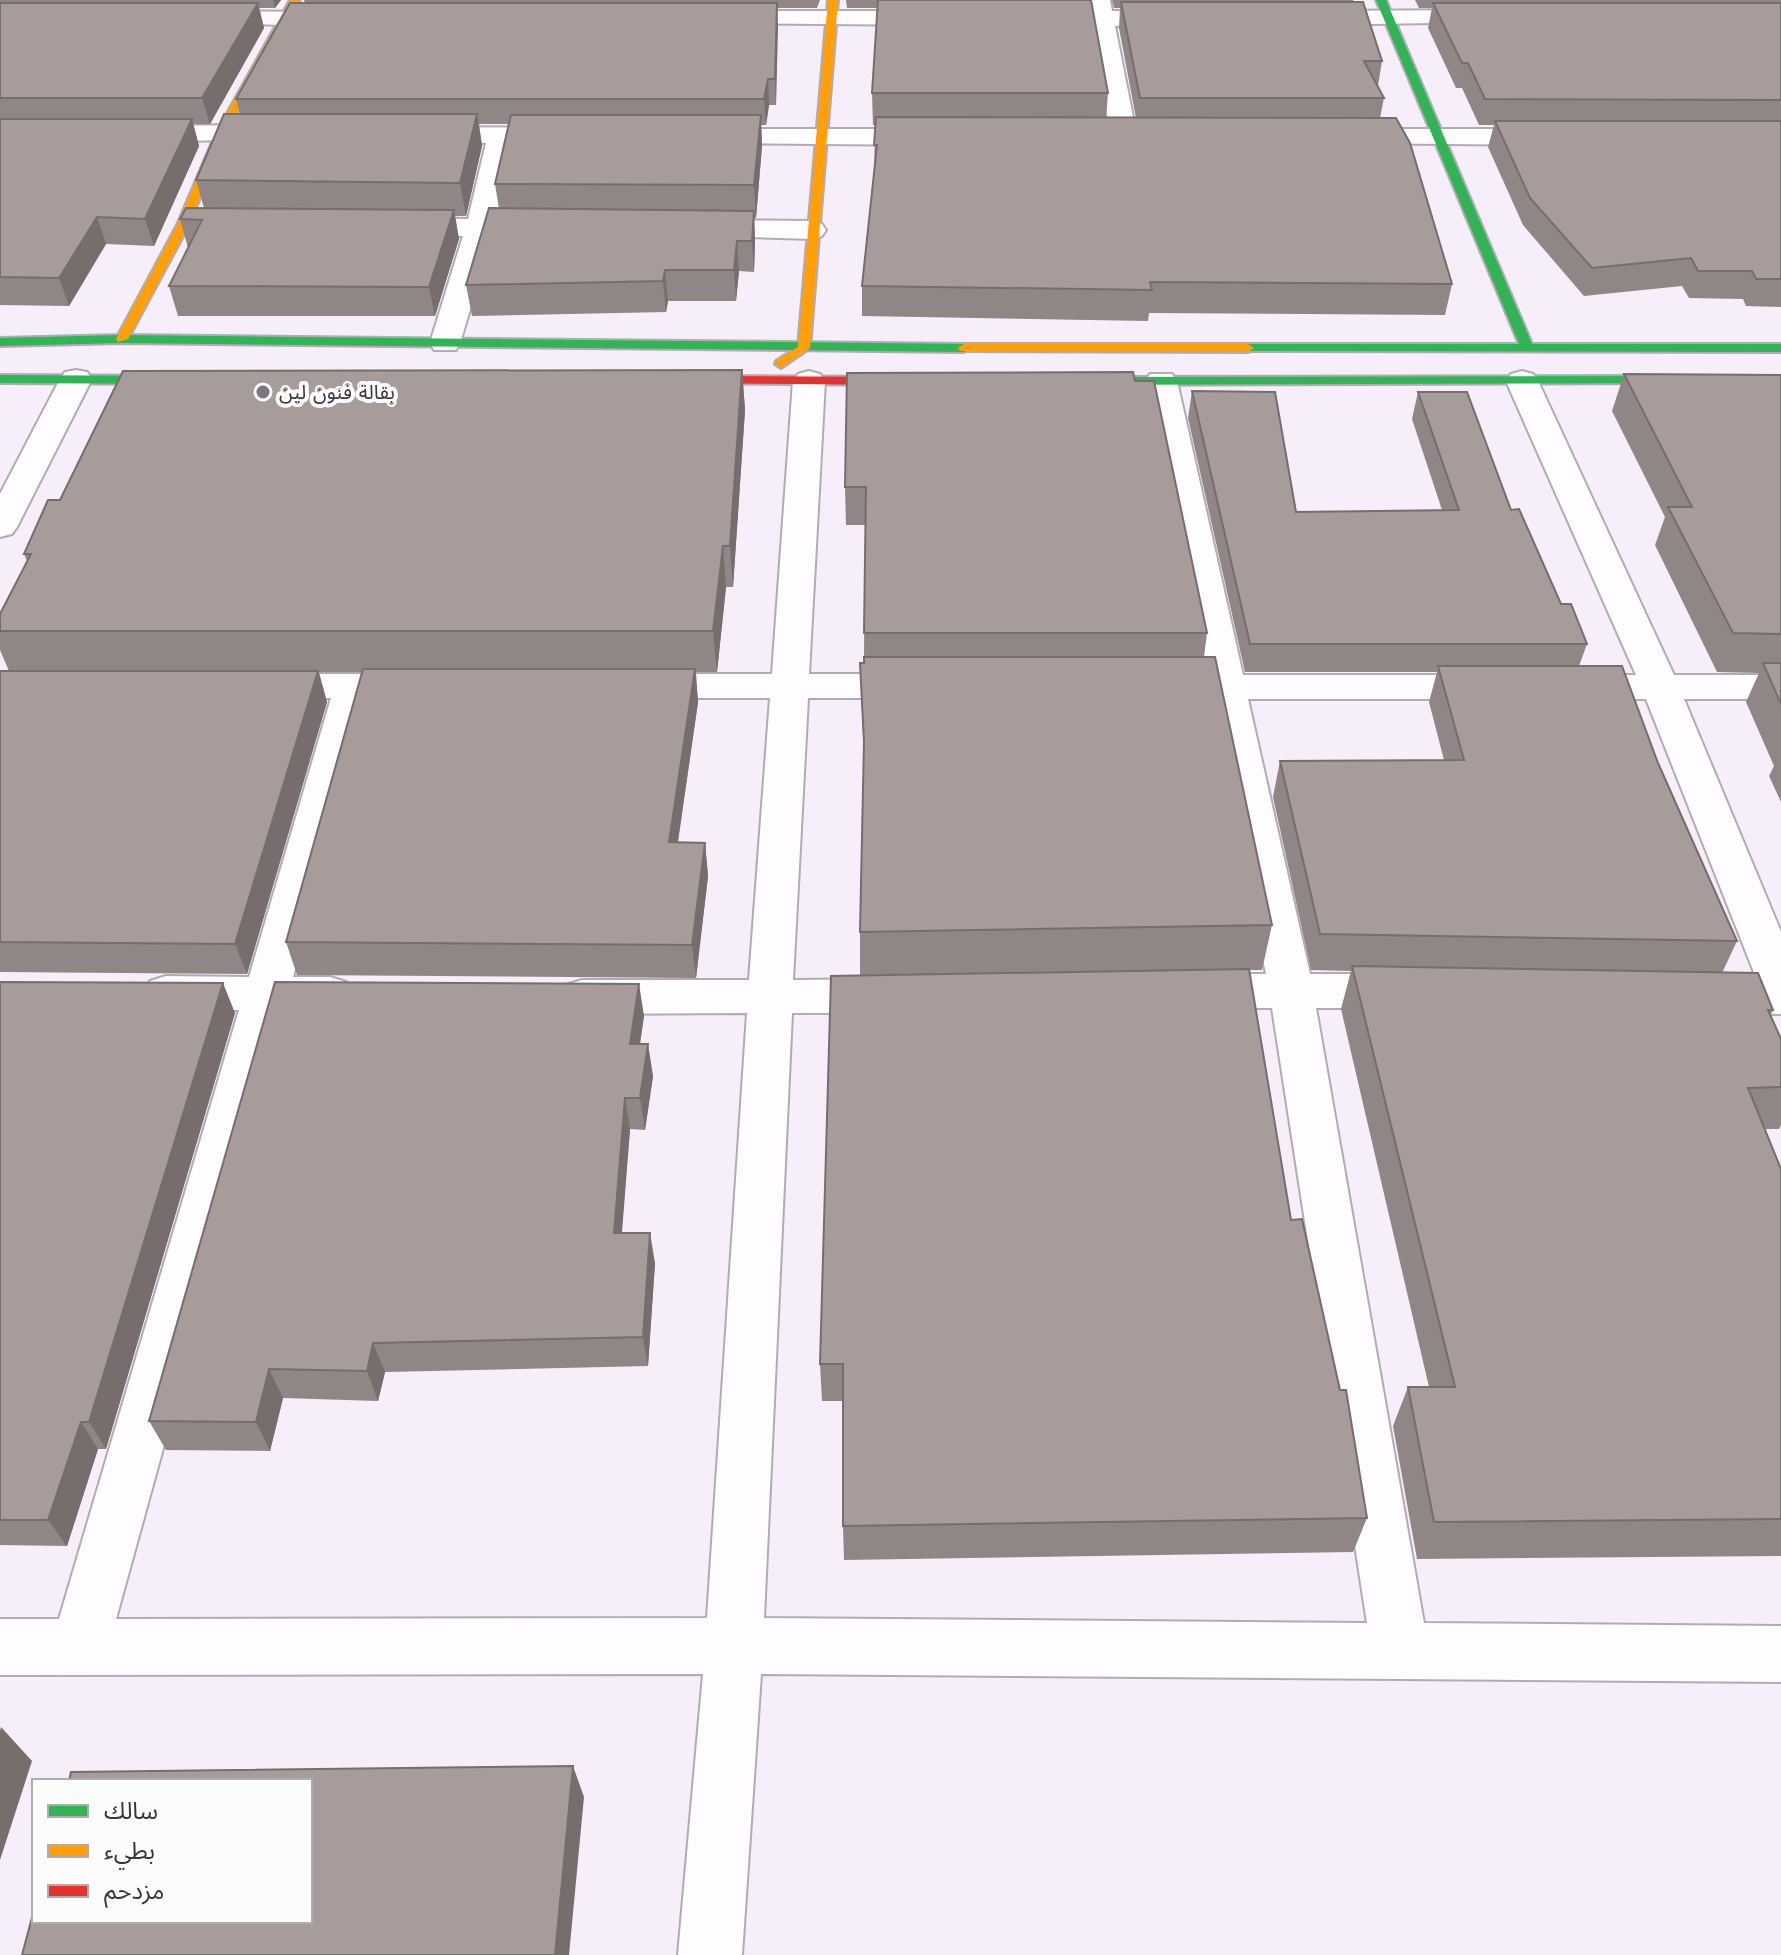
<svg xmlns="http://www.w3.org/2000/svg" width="1781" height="1955" font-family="'Work Sans','Noto Sans Arabic',sans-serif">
<rect width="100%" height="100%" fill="#f6eef8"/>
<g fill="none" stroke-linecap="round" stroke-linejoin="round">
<defs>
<g id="street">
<path d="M 1086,0 L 1110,0 L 1112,11 L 1178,11 L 1190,18 L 1178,25 L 1115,26 L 1137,137 L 1133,143 L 1115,143 L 1111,137 L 1091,26 L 1034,26 L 1022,19 L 1034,12 L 1088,11 Z"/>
<path d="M 1490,10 L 1499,12 L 1502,17 L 1499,22 L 1306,25 L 1294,18 L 1306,11 Z"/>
<path d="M 202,11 L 334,12 L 346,19 L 334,26 L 193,23 L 190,18 L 193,13 Z"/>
<path d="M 718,11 L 938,11 L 950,18 L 938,25 L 709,23 L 706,18 Z"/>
<path d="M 266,125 L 275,127 L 279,133 L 275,139 L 134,142 L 125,140 L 121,134 L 125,128 L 134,126 Z"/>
<path d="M 422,127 L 566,128 L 575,130 L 579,136 L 575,142 L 513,144 L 496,219 L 555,222 L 559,228 L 555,234 L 492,236 L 460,343 L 456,350 L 434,350 L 430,343 L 463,236 L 397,236 L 387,233 L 383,227 L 387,221 L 397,218 L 468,219 L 486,143 L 413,141 L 409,135 L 413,129 Z"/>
<path d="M 702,129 L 934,129 L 943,131 L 947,137 L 943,143 L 934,145 L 693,143 L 689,137 L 693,131 Z"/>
<path d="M 1346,129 L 1550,129 L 1559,131 L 1563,137 L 1559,143 L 1550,145 L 1337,143 L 1333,137 L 1337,131 Z"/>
<path d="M 693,220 L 812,221 L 822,224 L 826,230 L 822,236 L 812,239 L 683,235 L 679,229 L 683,223 Z"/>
<path d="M 76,370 L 87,372 L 92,379 L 17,527 L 12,534 L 0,537 L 0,494 L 60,379 L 65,372 Z"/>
<path d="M 809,371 L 820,374 L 825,381 L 809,674 L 922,674 L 935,677 L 941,686 L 935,695 L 922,698 L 808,698 L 793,980 L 890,979 L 906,984 L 912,996 L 906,1008 L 890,1013 L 792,1013 L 764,1618 L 1367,1623 L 1272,1008 L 1194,1008 L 1178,1003 L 1172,991 L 1178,979 L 1194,974 L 1266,974 L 1210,699 L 1149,696 L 1143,687 L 1149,678 L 1205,675 L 1145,381 L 1150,374 L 1172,374 L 1177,381 L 1243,675 L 1494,675 L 1507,678 L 1513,687 L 1507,696 L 1494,699 L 1248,699 L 1310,974 L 1405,974 L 1421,979 L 1427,991 L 1421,1003 L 1405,1008 L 1316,1008 L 1424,1623 L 1781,1626 L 1781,1682 L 761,1674 L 742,1955 L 678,1955 L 703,1674 L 0,1675 L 0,1619 L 59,1619 L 239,1010 L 166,1010 L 150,1005 L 144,993 L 150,981 L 166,976 L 249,977 L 331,698 L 262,698 L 249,695 L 243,686 L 249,677 L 262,674 L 418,674 L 431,677 L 437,686 L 431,695 L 370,698 L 293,977 L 330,977 L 346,982 L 352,994 L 346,1006 L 330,1011 L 284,1010 L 116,1619 L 707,1618 L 747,1013 L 582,1014 L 566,1009 L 560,997 L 566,985 L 582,980 L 749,980 L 770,698 L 638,698 L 625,695 L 619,686 L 625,677 L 638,674 L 772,674 L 793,381 L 798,374 Z"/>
<path d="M 1522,371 L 1533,374 L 1538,381 L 1674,675 L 1781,675 L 1781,699 L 1684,699 L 1781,932 L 1781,1014 L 1710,1013 L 1694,1008 L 1688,996 L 1694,984 L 1710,979 L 1757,980 L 1646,699 L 1570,699 L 1557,696 L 1551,687 L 1557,678 L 1570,675 L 1636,675 L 1506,381 L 1511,374 Z"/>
</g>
<g id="fast">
<path d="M 1376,0 L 1386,0 L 1532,344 L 1781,344 L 1781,352 L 1244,351 L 1242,348 L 1248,344 L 1519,344 Z"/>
<path d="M 122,335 L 964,344 L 970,348 L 964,352 L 122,343 L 0,346 L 0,338 Z"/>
<path d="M 0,375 L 178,376 L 184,380 L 178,384 L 0,383 Z"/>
<path d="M 1682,376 L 1688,380 L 1687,383 L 1074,385 L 1068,381 L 1074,377 Z"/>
</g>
<g id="slow">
<path d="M 290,0 L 300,0 L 226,133 L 189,225 L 128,339 L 118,342 L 116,339 L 177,225 L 216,133 Z"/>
<path d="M 828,0 L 838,0 L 810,348 L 781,368 L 775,364 L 776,361 L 798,347 Z"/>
<path d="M 964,344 L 1248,344 L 1254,348 L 1248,352 L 960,351 L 958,348 Z"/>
</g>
<path id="jam" d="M 682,376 L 906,377 L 912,381 L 906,385 L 677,383 L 676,380 Z"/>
</defs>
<use href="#street" stroke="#b2abb4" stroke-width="4"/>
<use href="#fast" stroke="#b2abb4" stroke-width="4"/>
<use href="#slow" stroke="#b2abb4" stroke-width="4"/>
<use href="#jam" stroke="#b2abb4" stroke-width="4"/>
<use href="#street" fill="#fefcfe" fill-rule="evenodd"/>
<use href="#fast" fill="#30b455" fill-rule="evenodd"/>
<use href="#slow" fill="#ff9f0a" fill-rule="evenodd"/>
<use href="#jam" fill="#e5322d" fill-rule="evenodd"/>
</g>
<g fill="#908685">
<path d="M 0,0 L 281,0 L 275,8 L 259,8 L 264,28 L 210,124 L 193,124 L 199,146 L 154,246 L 106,244 L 69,306 L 0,305 Z"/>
<path d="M 304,0 L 820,0 L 817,8 L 777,8 L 776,105 L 769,105 L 766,125 L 761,125 L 762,146 L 756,218 L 754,218 L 755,241 L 754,272 L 739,271 L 736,301 L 668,301 L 666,312 L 472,316 L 466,285 L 499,209 L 495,184 L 508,124 L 479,124 L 482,146 L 466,216 L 455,216 L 459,239 L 435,316 L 178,316 L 169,286 L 188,248 L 180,219 L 204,208 L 196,180 L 240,114 L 236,99 L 305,3 Z"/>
<path d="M 846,0 L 1091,0 L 1108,93 L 1106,118 L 1136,118 L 1119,28 L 1120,8 L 1114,8 L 1112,0 L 1353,0 L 1382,61 L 1378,86 L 1384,98 L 1380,118 L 1452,284 L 1445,315 L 1149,313 L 1148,321 L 862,316 L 862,286 L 874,174 L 875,125 L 873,125 L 872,93 L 877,8 L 847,8 Z"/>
<path d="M 1415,0 L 1781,0 L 1781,307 L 1746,306 L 1743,299 L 1689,298 L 1682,286 L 1584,296 L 1523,225 L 1488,147 L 1494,125 L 1479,125 L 1462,88 L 1456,88 L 1428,28 L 1432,8 L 1419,8 Z"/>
<path d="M 742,370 L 745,410 L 733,587 L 726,587 L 717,672 L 696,672 L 698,702 L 678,842 L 705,843 L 708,876 L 696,978 L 297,975 L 286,942 L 362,672 L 319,672 L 327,702 L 247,974 L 0,972 L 0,671 L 9,671 L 0,650 L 0,614 L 27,561 L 24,554 L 60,500 Z"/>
<path d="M 1624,374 L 1781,375 L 1781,802 L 1769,776 L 1774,766 L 1746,702 L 1759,673 L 1717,672 L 1655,545 L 1665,517 L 1612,411 Z"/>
<path d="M 1135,381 L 1207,633 L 1204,657 L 1272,925 L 1262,970 L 1249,970 L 1291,1220 L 1367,1518 L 1353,1552 L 844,1560 L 843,1526 L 843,1401 L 822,1401 L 820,1364 L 860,976 L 860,932 L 864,762 L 860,663 L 864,663 L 864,657 L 865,525 L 846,525 L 845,487 Z"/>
<path d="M 1192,391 L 1296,512 L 1442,510 L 1412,419 L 1418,392 L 1511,510 L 1561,604 L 1587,644 L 1579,666 L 1658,763 L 1737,941 L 1722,973 L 1773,1010 L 1770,1016 L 1781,1039 L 1781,1125 L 1779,1129 L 1765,1129 L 1781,1169 L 1781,1556 L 1417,1559 L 1393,1426 L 1408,1387 L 1429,1387 L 1341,1009 L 1351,971 L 1311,970 L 1273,797 L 1280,761 L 1444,760 L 1429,702 L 1437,672 L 1245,672 L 1188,418 Z"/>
<path d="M 0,982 L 235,1013 L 106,1449 L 98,1449 L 67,1546 L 0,1545 Z"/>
<path d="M 644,1016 L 640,1044 L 653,1076 L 645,1130 L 630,1129 L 622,1233 L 655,1263 L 648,1366 L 385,1372 L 378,1401 L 283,1398 L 270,1451 L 166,1450 L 149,1421 Z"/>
</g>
<g fill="#766d6c">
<path d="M 273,0 L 281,0 L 275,8 Z"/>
<path d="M 258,3 L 264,28 L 210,124 L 202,98 Z"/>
<path d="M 777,3 L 778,28 L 776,105 L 775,79 Z"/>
<path d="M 768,79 L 769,105 L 766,125 L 764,99 Z"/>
<path d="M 477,114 L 482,146 L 466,216 L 460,183 Z"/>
<path d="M 761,115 L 762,146 L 756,218 L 754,185 Z"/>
<path d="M 192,119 L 199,146 L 154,246 L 145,219 Z"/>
<path d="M 454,210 L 459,239 L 435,316 L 429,287 Z"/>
<path d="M 754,211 L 755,241 L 754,272 L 752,241 Z"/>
<path d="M 97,217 L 106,244 L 69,306 L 59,278 Z"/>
<path d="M 737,241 L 739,271 L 736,301 L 734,270 Z"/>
<path d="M 665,270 L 668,301 L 666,312 L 663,281 Z"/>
<path d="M 742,370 L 745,410 L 733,587 L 730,546 Z"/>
<path d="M 723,546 L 726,587 L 717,672 L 713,631 Z"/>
<path d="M 695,669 L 698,702 L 673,875 L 669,842 Z"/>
<path d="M 318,671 L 327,702 L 247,974 L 235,944 Z"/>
<path d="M 705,843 L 708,876 L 696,978 L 692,945 Z"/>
<path d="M 223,983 L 235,1013 L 106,1449 L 89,1422 Z"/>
<path d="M 639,984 L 644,1016 L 635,1076 L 630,1044 Z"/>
<path d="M 648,1044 L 653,1076 L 645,1130 L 640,1098 Z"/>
<path d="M 625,1098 L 630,1129 L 619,1264 L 614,1233 Z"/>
<path d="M 650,1233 L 655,1263 L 648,1366 L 643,1337 Z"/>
<path d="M 373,1343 L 385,1372 L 378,1401 L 367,1371 Z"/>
<path d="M 269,1369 L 283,1398 L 270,1451 L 256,1422 Z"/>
<path d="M 81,1422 L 98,1449 L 67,1546 L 48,1520 Z"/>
<path d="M 1,1727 L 32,1761 L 0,1860 L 0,1731 Z"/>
<path d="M 573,1766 L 584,1797 L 569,1955 L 555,1955 Z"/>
</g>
<g fill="#a89c9b" stroke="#766d6c" stroke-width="2">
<path d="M 878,0 L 1091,0 L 1108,93 L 872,93 Z"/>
<path d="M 1121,2 L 1363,2 L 1382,61 L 1364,61 L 1384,98 L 1140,98 Z"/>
<path d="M 0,3 L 258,3 L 202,98 L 0,98 Z"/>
<path d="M 290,3 L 777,3 L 775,79 L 768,79 L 764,99 L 236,99 Z"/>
<path d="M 1433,3 L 1781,3 L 1781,100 L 1485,99 L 1468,63 L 1462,63 Z"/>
<path d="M 224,114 L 477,114 L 460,183 L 196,180 Z"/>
<path d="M 511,115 L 761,115 L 754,185 L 495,184 Z"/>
<path d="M 876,117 L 1396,118 L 1410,143 L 1452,284 L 1150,282 L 1152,290 L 862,286 L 877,145 L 874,145 Z"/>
<path d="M 0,119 L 192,119 L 145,219 L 97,217 L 59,278 L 0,277 Z"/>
<path d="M 1495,121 L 1781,121 L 1781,279 L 1756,279 L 1752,271 L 1698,271 L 1691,258 L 1592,268 L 1530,198 Z"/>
<path d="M 186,208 L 454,210 L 429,287 L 169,286 L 202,220 L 180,219 Z"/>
<path d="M 489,208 L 754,211 L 752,241 L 737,241 L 734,270 L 665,270 L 663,281 L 466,285 Z"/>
<path d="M 742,370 L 730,546 L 723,546 L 713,631 L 0,631 L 0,614 L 31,554 L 24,554 L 48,500 L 60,500 L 123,371 Z"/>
<path d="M 1133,372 L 1135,381 L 1154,381 L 1207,633 L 864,633 L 866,487 L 845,487 L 847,373 Z"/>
<path d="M 1624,374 L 1781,375 L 1781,634 L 1733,633 L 1668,507 L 1692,507 Z"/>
<path d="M 1192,391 L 1275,392 L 1296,512 L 1459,510 L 1418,392 L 1467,392 L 1511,510 L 1519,509 L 1561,604 L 1571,604 L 1587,644 L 1250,644 Z"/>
<path d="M 864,657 L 1215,657 L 1272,925 L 860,932 L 864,741 L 860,663 L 864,663 Z"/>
<path d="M 1763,663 L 1781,663 L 1781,704 Z"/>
<path d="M 1438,666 L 1622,666 L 1658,763 L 1737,941 L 1320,934 L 1280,761 L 1464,760 Z"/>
<path d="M 363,669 L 695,669 L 669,842 L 705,843 L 692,945 L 286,942 Z"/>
<path d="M 0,671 L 318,671 L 235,944 L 0,942 Z"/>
<path d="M 1352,966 L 1758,973 L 1773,1010 L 1768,1010 L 1781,1039 L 1781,1087 L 1748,1088 L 1781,1169 L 1781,1519 L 1434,1522 L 1408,1387 L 1455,1387 Z"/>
<path d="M 1249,969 L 1291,1220 L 1302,1219 L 1340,1390 L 1346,1390 L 1367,1518 L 843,1526 L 843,1364 L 820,1364 L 831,976 Z"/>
<path d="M 0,982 L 223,983 L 89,1422 L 81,1422 L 48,1520 L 0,1520 Z"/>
<path d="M 275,982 L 639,984 L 630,1044 L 648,1044 L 640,1098 L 625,1098 L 614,1233 L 650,1233 L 643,1337 L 373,1343 L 367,1371 L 269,1369 L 256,1422 L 149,1421 Z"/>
<path d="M 573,1766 L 555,1955 L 22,1955 L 34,1910 L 34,1921 L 310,1921 L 310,1781 L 69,1781 L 71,1772 Z"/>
</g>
<circle fill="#7d767f" stroke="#fcfcfc" stroke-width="3" cx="263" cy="392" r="8"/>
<g text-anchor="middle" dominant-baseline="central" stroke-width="8" stroke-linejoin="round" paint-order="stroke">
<g font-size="20" fill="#3c353e" stroke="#fcfcfc" text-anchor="start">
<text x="279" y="392">بقالة فنون لين</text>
</g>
</g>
<rect x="32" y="1779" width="280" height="144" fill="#fcfcfc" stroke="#afacb0" stroke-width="2"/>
<rect x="48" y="1805" width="40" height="12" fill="#30b455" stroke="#afacb0" stroke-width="2"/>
<text x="104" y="1819" font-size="24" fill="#3c353e">سالك</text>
<rect x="48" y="1845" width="40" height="12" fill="#ff9f0a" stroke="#afacb0" stroke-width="2"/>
<text x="104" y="1859" font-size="24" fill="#3c353e">بطيء</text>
<rect x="48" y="1885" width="40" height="12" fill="#e5322d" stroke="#afacb0" stroke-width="2"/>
<text x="104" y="1899" font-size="24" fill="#3c353e">مزدحم</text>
</svg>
